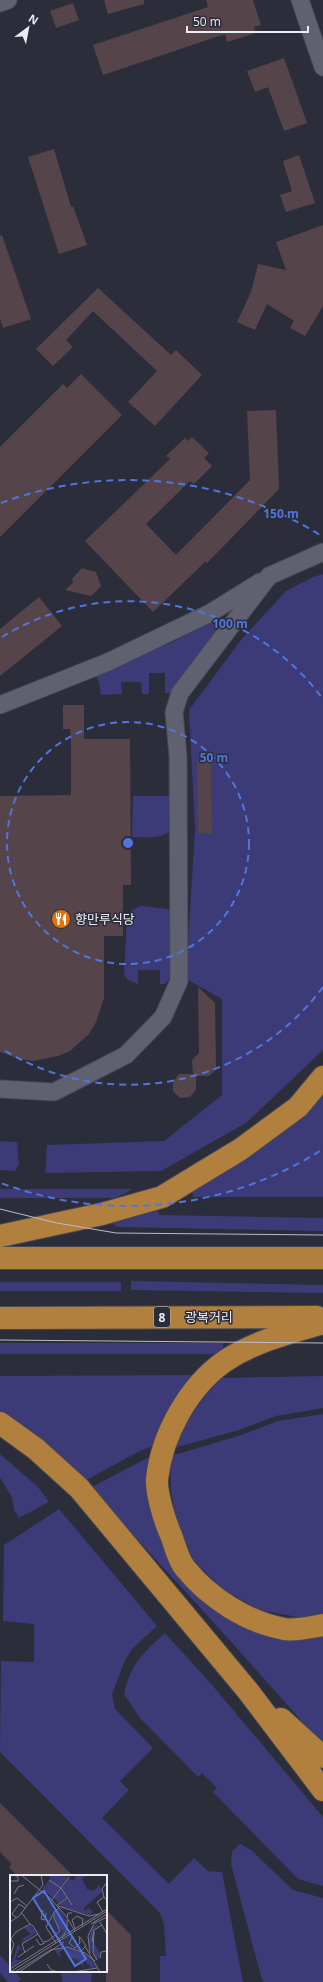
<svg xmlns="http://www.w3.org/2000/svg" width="323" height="1982" font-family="'Open Sans','Noto Sans KR',sans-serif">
<rect width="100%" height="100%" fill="#2c2d3a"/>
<g fill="#3c3a77">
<path d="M 323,574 L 323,1050 L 246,1123 L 161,1171 L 45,1173 L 47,1145 L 164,1141 L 222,1095 L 222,999 L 186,979 L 195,828 L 189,710 L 241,640 L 286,591 L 313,577 Z"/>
<path d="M 215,618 L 223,621 L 224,626 L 173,693 L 165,693 L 165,673 L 149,673 L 149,694 L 142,694 L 141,682 L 121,682 L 122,694 L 101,695 L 99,682 L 95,674 L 177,640 Z"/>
<path d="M 133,796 L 172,796 L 171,829 C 164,840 145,837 132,837 Z"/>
<path d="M 141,906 L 168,909 L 173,914 L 171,977 L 165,984 L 160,984 L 160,970 L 138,970 L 138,984 L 128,980 L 124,974 L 127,916 L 132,910 Z"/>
<path d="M 323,1087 L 323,1197 L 193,1197 L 192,1189 Z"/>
<path d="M 0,1141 L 17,1142 L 19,1164 L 15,1171 L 0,1170 Z"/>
<path d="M 0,1189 L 131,1189 L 128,1192 L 115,1198 L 0,1198 Z"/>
<path d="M 154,1205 L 160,1215 L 323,1218 L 323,1231 L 117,1227 L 112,1222 Z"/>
<path d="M 131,1281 L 323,1285 L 323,1293 L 131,1290 Z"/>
<rect x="0" y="1282" width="121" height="9"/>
<path d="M 0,1343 L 223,1343 L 224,1354 L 0,1354 Z"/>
<path d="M 195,1375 L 157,1444 L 138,1452 L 83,1482 L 0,1413 L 0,1376 Z"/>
<path d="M 323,1376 L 323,1408 L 276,1416 L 239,1430 L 174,1448 C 186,1422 201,1398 222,1378 Z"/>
<path d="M 323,1414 L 323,1614 L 302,1618 L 260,1610 L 221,1588 L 193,1559 L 178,1531 L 171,1490 L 170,1456 L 171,1454 L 178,1454 L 241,1435 L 278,1421 Z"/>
<path d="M 0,1454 L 38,1487 L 49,1502 L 19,1518 L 14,1510 L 12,1497 L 0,1478 Z"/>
<path d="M 151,1456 L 153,1506 L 231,1618 L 323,1632 L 323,1745 L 216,1625 L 90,1488 Z"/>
<path d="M 59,1509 L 157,1626 L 133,1648 L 125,1660 L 112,1694 L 115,1709 L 153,1748 L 120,1781 L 129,1790 L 102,1818 L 169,1884 L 194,1858 L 208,1871 L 222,1872 L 243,1982 L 160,1982 L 160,1956 L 166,1956 L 164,1925 L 160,1913 L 0,1752 L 1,1661 L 34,1662 L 34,1624 L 3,1621 L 4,1545 Z"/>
<path d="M 165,1633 L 213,1686 L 323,1817 L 323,1886 L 298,1879 L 213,1792 L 217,1788 L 202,1773 L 198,1777 L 140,1718 L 124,1694 C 131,1663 143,1653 165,1633 Z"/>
<path d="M 240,1844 L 251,1850 L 293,1890 L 323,1898 L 323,1982 L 264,1982 L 262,1980 L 231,1864 L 232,1851 Z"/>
<path d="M 0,1955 L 11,1967 L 11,1971 L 14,1971 L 21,1979 L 18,1982 L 8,1982 L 0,1973 Z"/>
<path d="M 61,1971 L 92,1971 L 91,1982 L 62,1982 Z"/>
</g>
<g fill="#55454a">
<path d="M 104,0 L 144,0 L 144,4 L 108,14 Z"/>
<path d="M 206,0 L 253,0 L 261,25 L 254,27 L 256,33 L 227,42 L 225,34 L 103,75 L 93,45 L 208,7 Z"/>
<path d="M 73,3 L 79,20 L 56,28 L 50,11 Z"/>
<path d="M 284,58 L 307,123 L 284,131 L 268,87 L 255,92 L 247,71 Z"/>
<path d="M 54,149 L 71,207 L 73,206 L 87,245 L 59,254 L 28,157 Z"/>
<path d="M 299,155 L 315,203 L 286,212 L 280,195 L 292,191 L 283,161 Z"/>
<path d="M 323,225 L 323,306 L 305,336 L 290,328 L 294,321 L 267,304 L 255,330 L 237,322 L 251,292 L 258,264 L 286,270 L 276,242 Z"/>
<path d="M 2,235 L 31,319 L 3,328 L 0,318 L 0,236 Z"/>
<path d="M 98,288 L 171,355 L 176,350 L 202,375 L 155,426 L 128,402 L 157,371 L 93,311 L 66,340 L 73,347 L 53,366 L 36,349 Z"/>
<path d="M 81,374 L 122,415 L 0,537 L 0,447 L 63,384 L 67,388 Z"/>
<path d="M 276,410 L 279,489 L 207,563 L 205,562 L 153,612 L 85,541 L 170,459 L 166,456 L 185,438 L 188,441 L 192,437 L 209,453 L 204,458 L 212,466 L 194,484 L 190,481 L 146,524 L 176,555 L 250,480 L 247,411 Z"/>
<path d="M 82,568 L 96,572 L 101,586 L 91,596 L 65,590 L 73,583 L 72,579 Z"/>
<path d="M 39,597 L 62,626 L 0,676 L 0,629 Z"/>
<path d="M 63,705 L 84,705 L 84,739 L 130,739 L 131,885 L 123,885 L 123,936 L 104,936 L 104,998 L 96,1022 L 89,1034 L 70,1051 L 58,1056 L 33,1061 L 20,1059 L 0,1052 L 0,796 L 71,795 L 71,739 L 70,729 L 63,729 Z"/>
<path d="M 197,759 L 211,759 L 212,834 L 198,833 Z"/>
<path d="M 198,987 L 215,1003 L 216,1069 L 209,1076 L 196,1076 L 196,1090 L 190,1097 L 180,1098 L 173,1091 L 173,1082 L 179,1074 L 193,1074 L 192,1060 L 199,1053 Z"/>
<path d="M 0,1803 L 73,1876 L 17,1876 L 9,1867 L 12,1864 L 0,1852 Z"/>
<path d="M 106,1910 L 131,1935 L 131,1982 L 106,1982 Z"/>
</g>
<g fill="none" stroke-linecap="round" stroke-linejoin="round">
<defs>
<g id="minor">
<path d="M 300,0 L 323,67"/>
<path d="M 0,3 L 8,0"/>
<path d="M 0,705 L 108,662 L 210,613 L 260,582"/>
<path d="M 0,1089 L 54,1092 L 126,1055 L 163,1017 L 179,981 L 178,756 L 174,712 L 180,693 L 269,576 L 323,552"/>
</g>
<g id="highway">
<path d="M 0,1236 L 102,1214 L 162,1197 L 241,1149 L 298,1107 L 323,1077"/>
<path d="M 0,1258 L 323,1258"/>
<path d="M 0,1318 L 317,1317"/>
<path d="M 323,1323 C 289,1333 255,1341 225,1361 C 188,1387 162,1435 157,1479 C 156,1493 165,1522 171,1535 C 175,1545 178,1560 185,1568 C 209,1598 247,1622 284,1629 C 295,1631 312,1627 323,1625"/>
<path d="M 0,1423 L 36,1449 L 79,1488 L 248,1691 L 323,1790"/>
<path d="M 281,1719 L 323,1757"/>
</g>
</defs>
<use href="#minor" stroke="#484854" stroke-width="19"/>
<use href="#highway" stroke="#484854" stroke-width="24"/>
<use href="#minor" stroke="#606170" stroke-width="17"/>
<use href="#highway" stroke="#b1803e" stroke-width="22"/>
<g stroke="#bbbcc6" stroke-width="1">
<path d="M 0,1209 L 57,1223 L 116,1233 L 323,1235"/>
<path d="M 0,1340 L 323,1343"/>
</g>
</g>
<g fill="none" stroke="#5075df" stroke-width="2" stroke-dasharray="7 5">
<circle cx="128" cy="843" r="121"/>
<path d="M323 987A242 242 0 0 1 2 1049M2 637A242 242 0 0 1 323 699"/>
<path d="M320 1151A363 363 0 0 1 1 1183M1 503A363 363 0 0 1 320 535"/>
</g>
<defs>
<symbol id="restaurant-disc" viewBox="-11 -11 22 22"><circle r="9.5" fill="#e8710a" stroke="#2c2d3a"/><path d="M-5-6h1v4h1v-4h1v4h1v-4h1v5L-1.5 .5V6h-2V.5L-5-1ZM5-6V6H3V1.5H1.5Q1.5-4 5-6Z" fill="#fff"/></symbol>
</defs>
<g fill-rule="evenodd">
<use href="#restaurant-disc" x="50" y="908" width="22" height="22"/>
</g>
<g text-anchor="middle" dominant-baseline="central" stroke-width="3" stroke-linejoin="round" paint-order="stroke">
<rect fill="#2c2d3a" stroke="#b2b2bc" stroke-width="1" x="154" y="1307" width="16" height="20" rx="3"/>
<g font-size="12" font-weight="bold" fill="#ebebf4">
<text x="162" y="1317">8</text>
</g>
<g font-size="13" fill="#ebebf4" stroke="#2c2d3a" text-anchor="start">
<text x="75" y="919">향만루식당</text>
</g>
<g font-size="13" fill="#ebebf4" stroke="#2c2d3a">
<text x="209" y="1317">광복거리</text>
</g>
</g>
<g transform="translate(10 1875)">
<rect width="97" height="97" fill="#2c2d3a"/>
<path d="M 39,0 L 58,2 L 43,23 L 32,14 L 40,4 ZM 67,0 L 77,0 L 72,4 L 77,14 L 84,16 L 89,10 L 92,17 L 74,33 L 75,36 L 78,33 L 83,36 L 80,40 L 51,32 L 49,29 L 56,24 L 59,26 L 56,20 L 56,23 L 48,28 L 44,23 L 59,3 L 63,6 ZM 49,34 L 55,42 L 56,52 L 53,60 L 49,62 L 54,56 L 49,53 L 45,43 L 45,37 ZM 90,48 L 84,55 L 84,68 L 90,78 L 89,83 L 86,85 L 78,67 L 82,53 ZM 19,50 L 27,57 L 12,68 L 11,66 L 14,65 L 12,64 L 21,59 L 14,53 ZM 5,64 L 12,75 L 9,74 L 5,85 L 12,85 L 0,93 L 8,69 ZM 52,72 L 72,78 L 80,82 L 86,92 L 81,93 L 78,89 L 76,91 L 77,88 L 72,83 L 74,93 L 69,85 L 60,82 L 55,73 L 49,78 L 52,81 L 50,82 L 45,76 Z" fill="#3c3a77"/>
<path fill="none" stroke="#787984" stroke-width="1" d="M 11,0 L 40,23 L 57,42M 39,5 L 51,13 L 62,30M 0,6 L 8,6 L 8,2 L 4,0M 4,19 L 8,12 L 14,10M 94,22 L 92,14 L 97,7M 42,25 L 59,2M 0,27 L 7,23 L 17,31M 47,30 L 57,23M 48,31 L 79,41 L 89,39M 33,35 L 31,44 L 35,45 L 36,38M 11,37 L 20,49M 93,37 L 87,27 L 94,22 L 97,26M 44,38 L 36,52 L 46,68M 62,38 L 58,38 L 57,43 L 65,56M 7,43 L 2,39 L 9,29 L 15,33M 0,47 L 9,41 L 33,10 L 31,0M 90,47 L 97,59M 85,48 L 97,42M 81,49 L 97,39M 65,53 L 62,45 L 67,41 L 73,44 L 72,51M 84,57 L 83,78 L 87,85M 63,61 L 59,68 L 65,73 L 70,68 L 69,61M 70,62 L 76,71 L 71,76M 52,63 L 57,54 L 57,45M 26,64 L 30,70 L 35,68M 0,65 L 6,57 L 20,49 L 23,51 L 33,67 L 38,66 L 50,56 L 44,43 L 44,37 L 49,33M 84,68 L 82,66 L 84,55 L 92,50M 75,71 L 90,97M 41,75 L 57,72 L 75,78 L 85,86M 15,78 L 12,69 L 28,59M 80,78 L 78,61 L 85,47M 0,82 L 4,69 L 1,64M 8,82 L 24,71M 90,83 L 91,77 L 97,76M 37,89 L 41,95 L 48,97M 0,94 L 97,34M 0,97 L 97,36M 5,97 L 42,74M 9,97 L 54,67M 63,97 L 87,93"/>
<path fill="#5075df" fill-opacity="0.15" stroke="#5075df" stroke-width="2" d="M 34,16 L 76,84 L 65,91 L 23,23 Z"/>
<rect width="97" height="97" fill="none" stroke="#ebebf4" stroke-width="2"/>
</g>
<circle cx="128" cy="843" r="6" fill="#5075df" stroke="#2c2d3a" stroke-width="2"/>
<g font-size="12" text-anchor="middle" font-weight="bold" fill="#5075df" stroke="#2c2d3a" stroke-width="3" stroke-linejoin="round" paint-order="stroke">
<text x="281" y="518">150 m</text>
<text x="230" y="628">100 m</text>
<text x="214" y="762">50 m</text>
</g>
<g transform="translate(28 28) rotate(32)" stroke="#2c2d3a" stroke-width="3" paint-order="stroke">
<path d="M0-3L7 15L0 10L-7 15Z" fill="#ebebf4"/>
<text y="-6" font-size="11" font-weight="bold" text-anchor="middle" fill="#ebebf4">N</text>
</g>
<path d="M187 26v6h121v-6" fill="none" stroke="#ebebf4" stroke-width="2"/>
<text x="193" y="26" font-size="12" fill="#ebebf4" stroke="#2c2d3a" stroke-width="3" paint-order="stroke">50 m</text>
</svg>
